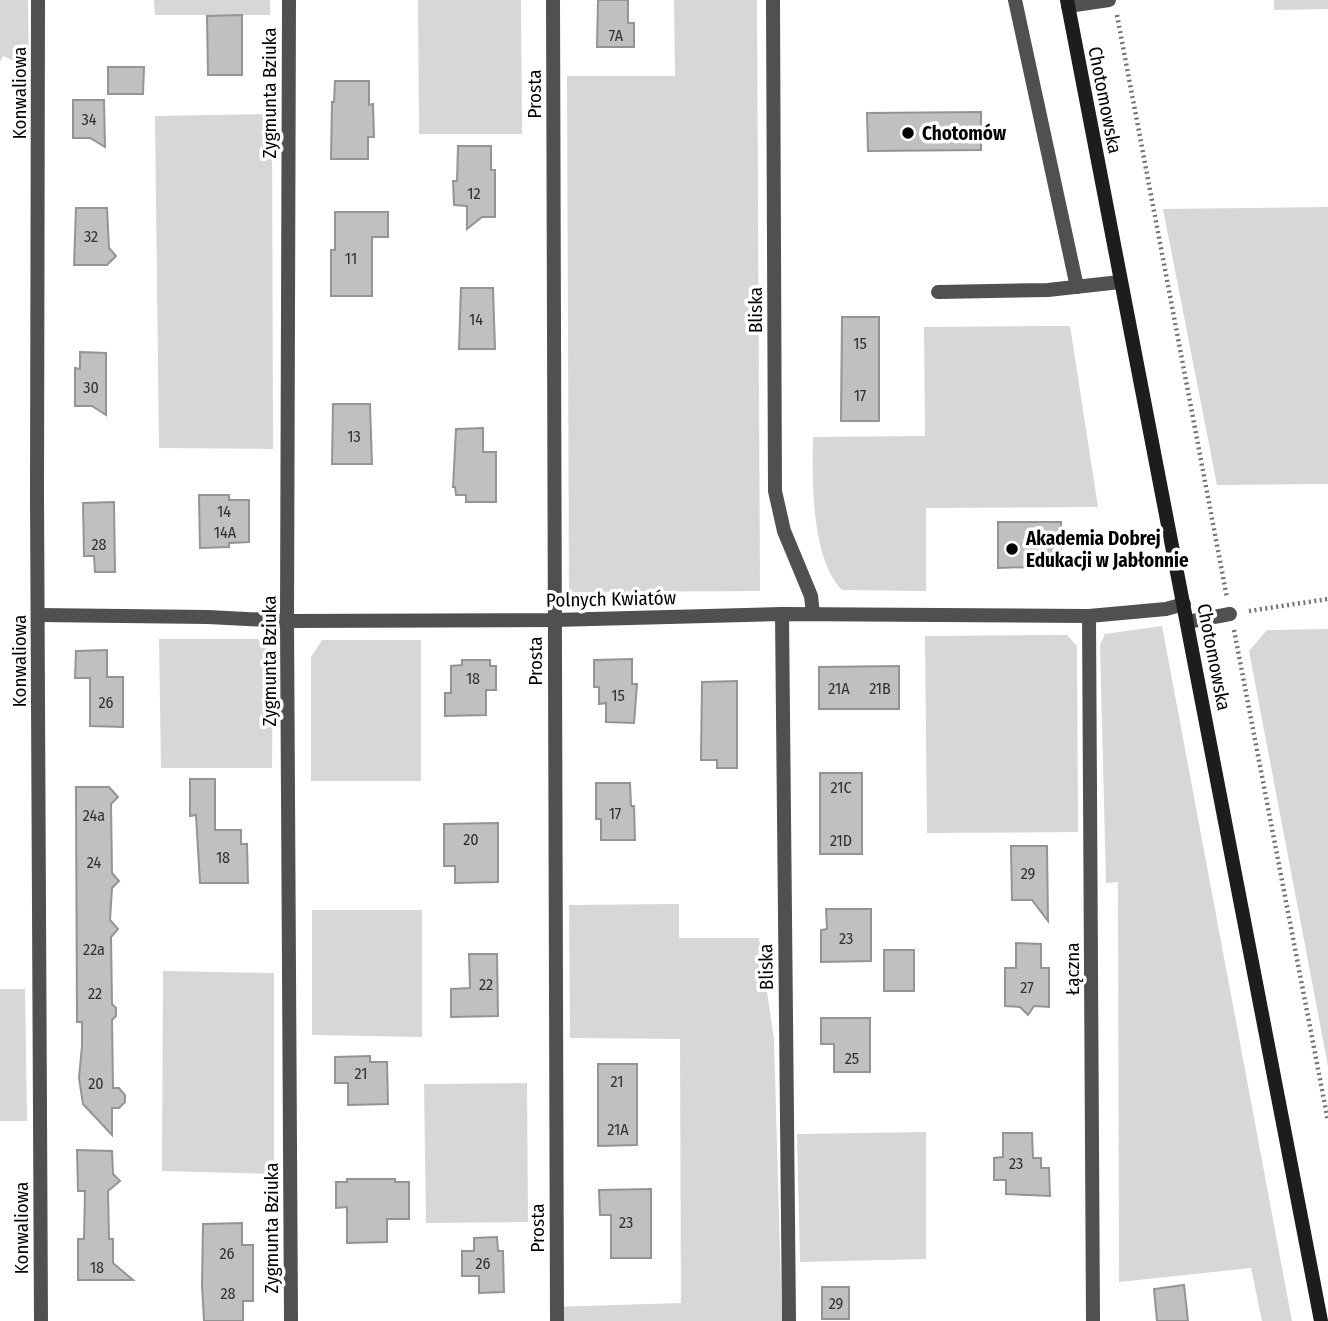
<svg xmlns="http://www.w3.org/2000/svg" width="1328" height="1321" font-family="'Fira Sans Condensed',sans-serif">
<rect width="100%" height="100%" fill="#fff"/>
<g fill="#d7d7d7">
<path d="M 0,0 L 28,0 L 29,64 L 23,65 L 3,56 L 0,62 Z"/>
<path d="M 154,0 L 270,0 L 270,15 L 155,15 Z"/>
<path d="M 418,0 L 521,0 L 522,134 L 419,134 Z"/>
<path d="M 674,0 L 757,0 L 760,591 L 569,592 L 567,76 L 675,76 Z"/>
<path d="M 1274,0 L 1328,0 L 1328,9 L 1274,10 Z"/>
<path d="M 272,114 L 273,449 L 159,448 L 155,116 Z"/>
<path d="M 1328,207 L 1328,484 L 1217,485 L 1163,209 Z"/>
<path d="M 1070,326 L 1098,507 L 926,508 L 926,591 L 842,590 C 811,558 812,480 813,437 L 925,436 L 924,327 Z"/>
<path d="M 1162,626 L 1292,1321 L 1262,1321 L 1251,1268 L 1119,1282 L 1118,882 L 1106,883 L 1100,645 L 1105,634 Z"/>
<path d="M 1328,629 L 1328,1066 L 1249,651 L 1267,630 Z"/>
<path d="M 1067,635 L 1077,646 L 1078,832 L 927,833 L 925,636 Z"/>
<path d="M 159,639 L 258,639 L 273,656 L 272,768 L 161,768 Z"/>
<path d="M 322,640 L 421,640 L 421,781 L 311,781 L 311,657 Z"/>
<path d="M 679,904 L 679,938 L 759,938 L 774,1039 L 782,1321 L 550,1321 L 550,1307 L 681,1303 L 680,1039 L 570,1038 L 569,905 Z"/>
<path d="M 312,910 L 422,910 L 422,1037 L 312,1035 Z"/>
<path d="M 163,971 L 274,973 L 274,1174 L 162,1171 Z"/>
<path d="M 0,989 L 25,989 L 27,1121 L 0,1121 Z"/>
<path d="M 527,1083 L 528,1222 L 426,1223 L 424,1084 Z"/>
<path d="M 926,1132 L 926,1259 L 800,1262 L 797,1134 Z"/>
</g>
<g fill="#c0c0c0" stroke="#949494" stroke-width="2">
<path d="M 598,0 L 628,0 L 628,23 L 634,23 L 634,47 L 597,47 Z"/>
<path d="M 242,15 L 242,75 L 208,75 L 207,16 Z"/>
<path d="M 108,67 L 144,67 L 143,94 L 108,94 Z"/>
<path d="M 335,81 L 369,81 L 369,105 L 373,104 L 374,137 L 368,137 L 368,159 L 331,159 L 332,102 L 334,102 Z"/>
<path d="M 73,100 L 104,100 L 105,147 L 90,138 L 73,138 Z"/>
<path d="M 981,112 L 981,150 L 868,151 L 867,113 Z"/>
<path d="M 458,146 L 491,146 L 491,170 L 495,170 L 495,217 L 482,217 L 467,229 L 467,206 L 454,205 L 453,181 L 457,181 Z"/>
<path d="M 76,208 L 107,208 L 109,248 L 116,256 L 107,265 L 74,265 Z"/>
<path d="M 335,212 L 388,212 L 388,237 L 372,237 L 372,296 L 331,296 L 331,250 L 335,250 Z"/>
<path d="M 461,288 L 493,288 L 495,349 L 459,349 Z"/>
<path d="M 842,317 L 879,317 L 879,421 L 841,421 Z"/>
<path d="M 80,352 L 106,353 L 106,415 L 92,406 L 75,406 L 75,368 L 80,369 Z"/>
<path d="M 333,404 L 370,404 L 372,464 L 332,464 Z"/>
<path d="M 483,428 L 483,452 L 496,452 L 496,502 L 466,502 L 466,495 L 456,495 L 455,487 L 453,487 L 456,429 Z"/>
<path d="M 199,495 L 229,495 L 229,500 L 249,500 L 249,542 L 229,543 L 229,547 L 200,548 Z"/>
<path d="M 114,502 L 115,572 L 95,572 L 94,556 L 84,556 L 83,503 Z"/>
<path d="M 998,522 L 1061,522 L 1061,566 L 998,568 Z"/>
<path d="M 107,650 L 107,677 L 123,677 L 123,727 L 90,726 L 90,678 L 75,678 L 76,651 Z"/>
<path d="M 632,659 L 632,684 L 637,684 L 634,723 L 606,722 L 606,703 L 599,704 L 599,687 L 594,687 L 594,660 Z"/>
<path d="M 462,660 L 490,660 L 490,666 L 496,666 L 496,690 L 486,690 L 486,715 L 445,716 L 445,693 L 451,693 L 451,666 L 462,665 Z"/>
<path d="M 899,666 L 899,709 L 819,709 L 819,667 Z"/>
<path d="M 737,681 L 737,768 L 717,768 L 717,760 L 701,760 L 702,682 Z"/>
<rect x="820" y="773" width="42" height="81"/>
<path d="M 190,779 L 215,779 L 215,830 L 241,830 L 241,844 L 247,844 L 248,883 L 200,883 L 196,815 L 190,816 Z"/>
<path d="M 596,783 L 630,783 L 631,806 L 634,806 L 635,840 L 601,840 L 601,819 L 596,819 Z"/>
<path d="M 76,787 L 109,787 L 118,797 L 111,804 L 112,873 L 119,881 L 112,888 L 110,920 L 118,929 L 111,937 L 112,1004 L 116,1008 L 116,1016 L 112,1020 L 113,1088 L 119,1088 L 125,1095 L 125,1102 L 119,1108 L 112,1108 L 112,1135 L 83,1104 L 79,1078 L 82,1046 L 82,1022 L 77,1022 Z"/>
<path d="M 498,823 L 498,882 L 455,883 L 455,866 L 444,866 L 444,824 Z"/>
<path d="M 1011,846 L 1047,846 L 1048,921 L 1032,900 L 1012,900 Z"/>
<path d="M 826,909 L 871,909 L 871,961 L 821,962 L 821,930 L 827,929 Z"/>
<path d="M 1016,943 L 1041,944 L 1041,968 L 1049,968 L 1049,1007 L 1034,1006 L 1028,1015 L 1020,1007 L 1005,1006 L 1005,968 L 1016,968 Z"/>
<rect x="884" y="950" width="30" height="41"/>
<path d="M 469,954 L 497,954 L 498,1016 L 451,1017 L 451,989 L 470,988 Z"/>
<path d="M 821,1018 L 870,1018 L 870,1072 L 834,1072 L 834,1044 L 821,1044 Z"/>
<path d="M 370,1056 L 370,1062 L 387,1062 L 388,1104 L 348,1105 L 348,1083 L 335,1083 L 335,1057 Z"/>
<path d="M 598,1064 L 637,1064 L 637,1145 L 598,1146 Z"/>
<path d="M 1003,1133 L 1032,1133 L 1033,1158 L 1041,1158 L 1041,1168 L 1049,1168 L 1050,1196 L 1006,1194 L 1006,1180 L 994,1180 L 994,1158 L 1003,1157 Z"/>
<path d="M 77,1150 L 112,1151 L 113,1174 L 120,1181 L 108,1191 L 109,1239 L 113,1239 L 113,1263 L 133,1280 L 78,1280 L 78,1239 L 84,1239 L 85,1191 L 78,1191 Z"/>
<path d="M 347,1179 L 395,1179 L 395,1182 L 409,1182 L 409,1219 L 387,1219 L 387,1242 L 347,1243 L 347,1207 L 336,1208 L 336,1182 L 347,1182 Z"/>
<path d="M 651,1189 L 651,1258 L 611,1258 L 611,1215 L 600,1215 L 599,1190 Z"/>
<path d="M 242,1223 L 242,1245 L 253,1245 L 253,1301 L 243,1301 L 243,1321 L 204,1321 L 202,1285 L 203,1224 Z"/>
<path d="M 497,1237 L 498,1251 L 503,1251 L 504,1292 L 479,1293 L 479,1276 L 462,1276 L 462,1251 L 474,1251 L 474,1238 Z"/>
<path d="M 1184,1285 L 1188,1321 L 1157,1321 L 1154,1289 Z"/>
<rect x="822" y="1287" width="27" height="32"/>
</g>
<g fill="none" stroke-linecap="round" stroke-linejoin="round">
<g stroke="#727272" stroke-width="4.5" stroke-dasharray="2 3.5" stroke-linecap="butt">
<path d="M 1117,15 L 1227,598"/>
<path d="M 1249,611 L 1328,599"/>
<path d="M 1234,630 L 1328,1121"/>
</g>
<g stroke="#505050" stroke-width="14">
<path d="M 1015,0 L 1077,287"/>
<path d="M 938,292 L 1048,290 L 1120,282"/>
<path d="M 1187,622 L 1230,614"/>
</g>
<g stroke="#505050" stroke-width="14">
<path d="M 38,0 L 37,495 L 41,1321"/>
<path d="M 289,0 L 287,621 L 291,1321"/>
<path d="M 553,0 L 557,1321"/>
<path d="M 773,0 L 775,491 L 784,531 L 811,596 L 813,614"/>
<path d="M 1068,6 L 1109,0"/>
<path d="M 782,614 L 789,1321"/>
<path d="M 38,615 L 208,617 L 287,621 L 554,620 L 782,614 L 1089,616 L 1166,609 L 1184,604"/>
<path d="M 1089,616 L 1093,1321"/>
</g>
<path stroke="#1d1d1d" stroke-width="14" d="M 1067,0 L 1321,1321"/>
</g>
<g fill="#000" stroke="#fff" stroke-width="2.5">
<circle cx="908" cy="133" r="7"/>
<circle cx="1012" cy="549" r="7"/>
</g>
<g text-anchor="middle" dominant-baseline="central" stroke-width="7" stroke-linejoin="round" paint-order="stroke">
<g font-size="16" fill="#303030">
<text x="616" y="35">7A</text>
<text x="89" y="119">34</text>
<text x="474" y="193">12</text>
<text x="91" y="236">32</text>
<text x="351" y="258">11</text>
<text x="476" y="319">14</text>
<text x="860" y="343">15</text>
<text x="91" y="387">30</text>
<text x="860" y="395">17</text>
<text x="354" y="436">13</text>
<text x="224" y="511">14</text>
<text x="225" y="532">14A</text>
<text x="99" y="544">28</text>
<text x="473" y="678">18</text>
<text x="839" y="688">21A</text>
<text x="880" y="688">21B</text>
<text x="618" y="695">15</text>
<text x="106" y="702">26</text>
<text x="841" y="787">21C</text>
<text x="615" y="813">17</text>
<text x="94" y="815">24a</text>
<text x="471" y="839">20</text>
<text x="841" y="840">21D</text>
<text x="223" y="857">18</text>
<text x="94" y="862">24</text>
<text x="1028" y="873">29</text>
<text x="846" y="938">23</text>
<text x="94" y="949">22a</text>
<text x="486" y="984">22</text>
<text x="1027" y="987">27</text>
<text x="95" y="993">22</text>
<text x="852" y="1058">25</text>
<text x="361" y="1073">21</text>
<text x="617" y="1081">21</text>
<text x="96" y="1083">20</text>
<text x="618" y="1129">21A</text>
<text x="1016" y="1163">23</text>
<text x="626" y="1222">23</text>
<text x="227" y="1253">26</text>
<text x="483" y="1263">26</text>
<text x="97" y="1267">18</text>
<text x="228" y="1293">28</text>
<text x="836" y="1303">29</text>
</g>
<g font-size="19" fill="#000" stroke="#fff">
<text transform="translate(19 93) rotate(-90)">Konwaliowa</text>
<text transform="translate(269 93) rotate(-90)">Zygmunta Bziuka</text>
<text transform="translate(534 94) rotate(-90)">Prosta</text>
<text transform="translate(1105 100) rotate(79)">Chotomowska</text>
<text transform="translate(755 310) rotate(-90)">Bliska</text>
<text transform="translate(611 599) rotate(-1)">Polnych Kwiatów</text>
<text transform="translate(1214 657) rotate(79)">Chotomowska</text>
<text transform="translate(19 661) rotate(-90)">Konwaliowa</text>
<text transform="translate(269 661) rotate(-90)">Zygmunta Bziuka</text>
<text transform="translate(535 661) rotate(-90)">Prosta</text>
<text transform="translate(766 967) rotate(-91)">Bliska</text>
<text transform="translate(1072 969) rotate(-90)">Łączna</text>
<text transform="translate(21 1228) rotate(-90)">Konwaliowa</text>
<text transform="translate(271 1228) rotate(-90)">Zygmunta Bziuka</text>
<text transform="translate(537 1228) rotate(-90)">Prosta</text>
</g>
<g font-size="19" font-weight="bold" fill="#000" stroke="#fff" text-anchor="start">
<text x="922" y="133">Chotomów</text>
<text x="1026" y="538">Akademia Dobrej<tspan x="1026" dy="22">Edukacji w Jabłonnie</tspan></text>
</g>
</g>
</svg>
